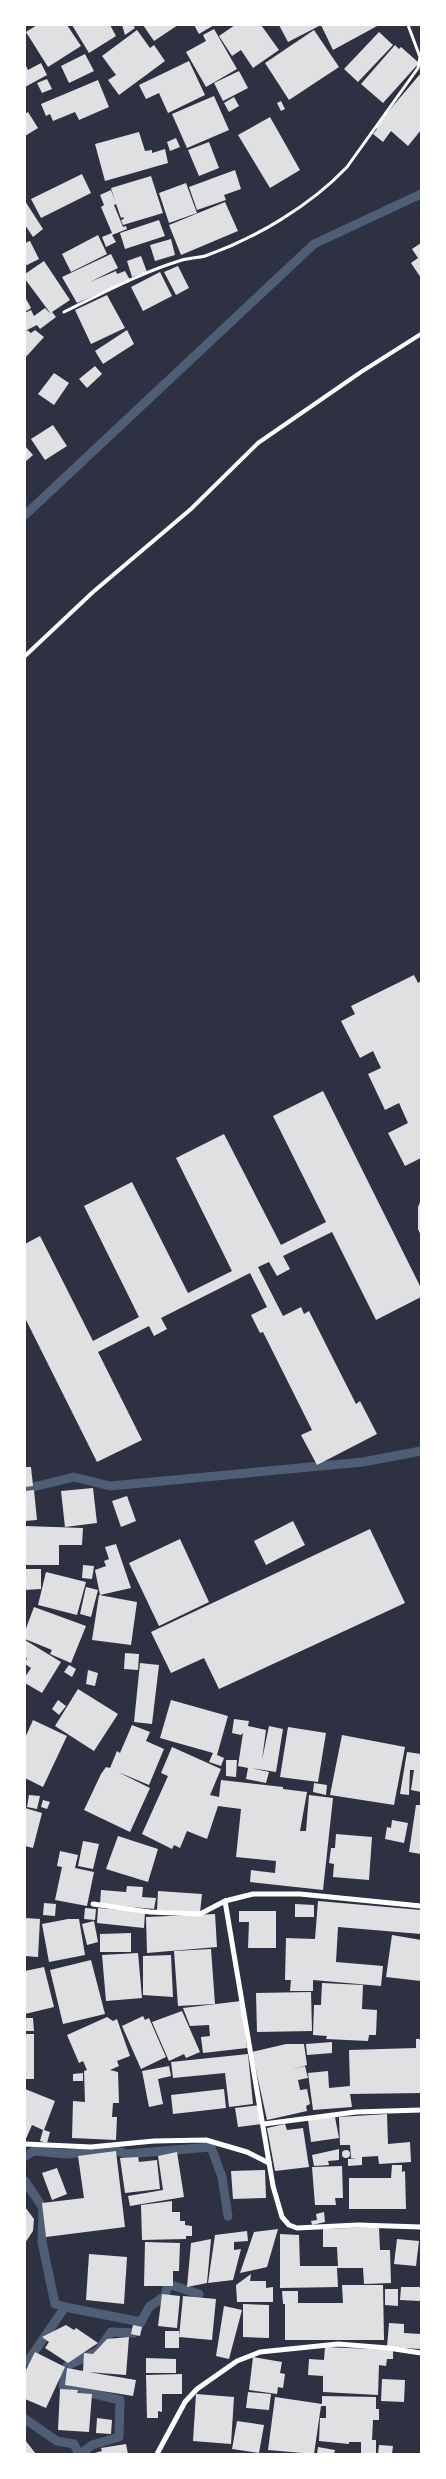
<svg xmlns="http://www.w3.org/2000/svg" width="446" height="2479" font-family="'Golos Text',sans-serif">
<rect width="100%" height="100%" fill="#2d3142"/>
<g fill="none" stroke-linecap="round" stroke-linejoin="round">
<g stroke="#4f5d75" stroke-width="9">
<path d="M 25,515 L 314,244 L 421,194"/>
<path d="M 25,1489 L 74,1477 L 110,1486 L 363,1462 L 421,1451"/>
<path d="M 25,2156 L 34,2151 L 66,2154 L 114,2150 L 127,2154 L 211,2147 L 222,2177 L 228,2216"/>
<path d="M 25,2181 L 43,2208 L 42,2242 L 55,2304 L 65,2307 L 28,2361 L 25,2361"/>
<path d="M 65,2307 L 141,2322 L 149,2307 L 165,2296 L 168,2284 L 199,2294"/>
<path d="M 25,2419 L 57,2441 L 74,2444 L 79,2454"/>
<path d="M 83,2454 L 83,2452 L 92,2445 L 119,2437 L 120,2400 L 82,2391 L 78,2388 L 63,2386 L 67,2366 L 98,2351 L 111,2332 L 134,2333 L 141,2322"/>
</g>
</g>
<g fill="#e0e0e3">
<path d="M 37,25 L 67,25 L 81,46 L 48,67 L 26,32 Z"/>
<path d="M 72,25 L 110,25 L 116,36 L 89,53 Z"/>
<path d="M 122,25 L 133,25 L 135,28 L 125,35 Z"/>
<path d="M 143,25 L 178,25 L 154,41 Z"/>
<path d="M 194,25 L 214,25 L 199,34 Z"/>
<path d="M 235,25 L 261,25 L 279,50 L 253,68 L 241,50 L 232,56 L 219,36 Z"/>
<path d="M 279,25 L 321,25 L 288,42 Z"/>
<path d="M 321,25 L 379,25 L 333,50 Z"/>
<path d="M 214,29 L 237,69 L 206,87 L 186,52 L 206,41 L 203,35 Z"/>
<path d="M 137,30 L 150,48 L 154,45 L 165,61 L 119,95 L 108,80 L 116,75 L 102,56 Z"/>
<path d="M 314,30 L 339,67 L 289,100 L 265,63 Z"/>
<path d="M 379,32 L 393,45 L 358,82 L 344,69 Z"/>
<path d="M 395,45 L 399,49 L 401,47 L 419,63 L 383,103 L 361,84 Z"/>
<path d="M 85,54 L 94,71 L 69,83 L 61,66 Z"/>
<path d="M 189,61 L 205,95 L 168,113 L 159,93 L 146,99 L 139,85 Z"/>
<path d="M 41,63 L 47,75 L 25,87 L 25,64 L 28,70 Z"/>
<path d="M 239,71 L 248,88 L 223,101 L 214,83 Z"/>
<path d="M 421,73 L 421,130 L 408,146 L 391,131 L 383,142 L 373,134 L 377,129 L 375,127 Z"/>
<path d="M 47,79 L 52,89 L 42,93 L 37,83 Z"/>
<path d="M 98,80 L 109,107 L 79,120 L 75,112 L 53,121 L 50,114 L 46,116 L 41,104 Z"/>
<path d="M 214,96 L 229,130 L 187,148 L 172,114 Z"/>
<path d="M 234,97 L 239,106 L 229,112 L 224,103 Z"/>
<path d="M 281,101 L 285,109 L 281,111 L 277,103 Z"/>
<path d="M 28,112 L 38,128 L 25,136 L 25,114 Z"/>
<path d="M 270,117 L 300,170 L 270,188 L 238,135 Z"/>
<path d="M 139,132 L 145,151 L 152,150 L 152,153 L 165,149 L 168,163 L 105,181 L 95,144 Z"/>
<path d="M 176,138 L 180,147 L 170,151 L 167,142 Z"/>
<path d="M 209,142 L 219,168 L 199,176 L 188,150 Z"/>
<path d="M 235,170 L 241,189 L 224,195 L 226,200 L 197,210 L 189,187 Z"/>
<path d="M 82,174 L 91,193 L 41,218 L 31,199 Z"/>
<path d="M 151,176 L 163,213 L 123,225 L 121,220 L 124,219 L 123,217 L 121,218 L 116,204 L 114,205 L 123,227 L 126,226 L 127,229 L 112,235 L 116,242 L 106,247 L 102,237 L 112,233 L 101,207 L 104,205 L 100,195 L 111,190 L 115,201 L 111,188 Z"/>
<path d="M 186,183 L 197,213 L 169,223 L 159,193 Z"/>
<path d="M 25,201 L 43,229 L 33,237 L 25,225 Z"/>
<path d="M 225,202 L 238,231 L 181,255 L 169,225 Z"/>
<path d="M 159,220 L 165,236 L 125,249 L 120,233 Z"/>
<path d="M 98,235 L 107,254 L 71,272 L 62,254 Z"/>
<path d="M 171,239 L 175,255 L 155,261 L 150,245 Z"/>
<path d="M 30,241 L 39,259 L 25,266 L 25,243 Z"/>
<path d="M 421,243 L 421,278 L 411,263 L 418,258 L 412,249 Z"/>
<path d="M 111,254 L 118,268 L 90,282 L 116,271 L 117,274 L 125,271 L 130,280 L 77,303 L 62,277 Z"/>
<path d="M 141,256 L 147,272 L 132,277 L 127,261 Z"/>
<path d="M 44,261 L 70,300 L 52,312 L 56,317 L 40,329 L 37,325 L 25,331 L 25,313 L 31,310 L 34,316 L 45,308 L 51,314 L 25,279 L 25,274 Z"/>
<path d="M 178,266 L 189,288 L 176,295 L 164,272 Z"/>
<path d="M 160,272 L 172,296 L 143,311 L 131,287 Z"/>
<path d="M 107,295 L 125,328 L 91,344 L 75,310 Z"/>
<path d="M 25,297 L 31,308 L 25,312 Z"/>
<path d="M 27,330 L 31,333 L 35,330 L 44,337 L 25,358 L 25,333 Z"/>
<path d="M 127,330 L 134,344 L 103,364 L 95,351 Z"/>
<path d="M 95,366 L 102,374 L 87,388 L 79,379 Z"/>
<path d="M 54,373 L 69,383 L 54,405 L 38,394 Z"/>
<path d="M 53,425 L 67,446 L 45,460 L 31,439 Z"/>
<path d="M 25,446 L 33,455 L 25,462 Z"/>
<path d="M 414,975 L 418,983 L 421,981 L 421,1158 L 405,1166 L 388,1133 L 408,1123 L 399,1103 L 385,1110 L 368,1074 L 381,1068 L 373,1051 L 360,1058 L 341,1021 L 355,1014 L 351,1006 Z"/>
<path d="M 323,1091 L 421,1288 L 421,1297 L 376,1320 L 332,1232 L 283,1256 L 290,1269 L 277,1276 L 269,1262 L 258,1267 L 283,1316 L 301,1307 L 304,1314 L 309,1311 L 356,1404 L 360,1401 L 377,1434 L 317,1465 L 301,1435 L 312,1430 L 263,1332 L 260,1333 L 251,1315 L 267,1307 L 250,1273 L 161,1318 L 167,1329 L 154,1336 L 149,1326 L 98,1352 L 142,1440 L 97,1462 L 25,1318 L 25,1244 L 40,1236 L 93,1341 L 139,1317 L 84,1206 L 132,1182 L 188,1293 L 232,1271 L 176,1158 L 224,1134 L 281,1245 L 326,1222 L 273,1116 Z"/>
<path d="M 421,1200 L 421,1236 L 418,1229 L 418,1207 Z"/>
<path d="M 25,1467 L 31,1467 L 33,1486 L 25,1487 Z"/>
<path d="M 93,1488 L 97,1523 L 65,1527 L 61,1491 Z"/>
<path d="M 34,1490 L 37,1520 L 25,1521 L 25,1491 Z"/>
<path d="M 127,1496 L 136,1521 L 121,1527 L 112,1501 Z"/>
<path d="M 293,1521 L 305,1545 L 266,1565 L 254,1541 Z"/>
<path d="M 25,1526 L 83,1528 L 82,1545 L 59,1545 L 59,1565 L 25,1565 Z"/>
<path d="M 370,1529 L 405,1603 L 219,1689 L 204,1658 L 171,1673 L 151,1632 Z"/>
<path d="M 180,1539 L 209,1602 L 159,1626 L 129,1563 Z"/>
<path d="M 116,1544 L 131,1588 L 100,1595 L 95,1570 L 106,1566 L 104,1561 L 109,1559 L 105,1547 Z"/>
<path d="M 83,1565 L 94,1566 L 92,1579 L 82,1578 Z"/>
<path d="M 25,1569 L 41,1569 L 41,1589 L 25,1590 Z"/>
<path d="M 46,1572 L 86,1582 L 77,1615 L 38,1605 Z"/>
<path d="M 86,1587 L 98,1590 L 91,1617 L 80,1614 Z"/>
<path d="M 99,1595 L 137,1602 L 131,1645 L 92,1640 Z"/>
<path d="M 34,1607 L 86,1626 L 71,1663 L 50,1654 L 52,1650 L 25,1639 L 25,1631 Z"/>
<path d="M 25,1640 L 61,1662 L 42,1693 L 25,1683 L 25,1677 L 31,1668 L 25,1664 L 27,1658 L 25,1657 Z"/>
<path d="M 125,1653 L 139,1654 L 138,1670 L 124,1669 Z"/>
<path d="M 140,1663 L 159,1665 L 152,1724 L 134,1722 Z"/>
<path d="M 69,1665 L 76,1669 L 72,1677 L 64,1672 Z"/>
<path d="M 88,1670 L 98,1673 L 95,1686 L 86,1684 Z"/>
<path d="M 78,1689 L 118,1714 L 94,1751 L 55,1726 Z"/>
<path d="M 58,1700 L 66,1706 L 59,1715 L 52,1709 Z"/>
<path d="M 171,1700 L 228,1716 L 217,1755 L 224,1758 L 221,1766 L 209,1762 L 213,1753 L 160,1738 Z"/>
<path d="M 234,1719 L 249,1721 L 248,1726 L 266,1730 L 262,1760 L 269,1726 L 283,1729 L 276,1772 L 251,1768 L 269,1772 L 266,1783 L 246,1779 L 248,1768 L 238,1766 L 243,1733 L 241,1735 L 232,1733 Z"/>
<path d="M 33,1720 L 67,1736 L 43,1787 L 25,1778 L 25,1738 Z"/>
<path d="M 132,1725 L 150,1732 L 146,1741 L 164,1749 L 149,1785 L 118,1772 L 150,1788 L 130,1832 L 84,1810 L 101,1774 L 106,1767 L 110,1768 L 117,1751 L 120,1753 Z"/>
<path d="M 288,1727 L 326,1733 L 318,1782 L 280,1777 Z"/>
<path d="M 342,1735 L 405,1747 L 394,1805 L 330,1795 Z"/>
<path d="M 172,1747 L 221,1769 L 210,1795 L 219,1797 L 221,1780 L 283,1787 L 283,1789 L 307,1792 L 300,1831 L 306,1831 L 309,1795 L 333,1798 L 323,1890 L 250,1882 L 251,1870 L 275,1873 L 276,1861 L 236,1857 L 241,1809 L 218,1806 L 207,1839 L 187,1831 L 180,1848 L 174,1845 L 172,1849 L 142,1834 L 168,1776 L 161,1773 Z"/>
<path d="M 407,1752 L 421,1754 L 421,1792 L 411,1790 L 414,1770 L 410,1770 L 409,1795 L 400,1794 Z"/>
<path d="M 226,1760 L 237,1760 L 236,1777 L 226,1776 Z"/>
<path d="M 314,1783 L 327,1785 L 326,1795 L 313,1792 Z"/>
<path d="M 29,1795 L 40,1796 L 37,1809 L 27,1807 Z"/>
<path d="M 43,1800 L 50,1802 L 47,1809 L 41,1807 Z"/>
<path d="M 416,1805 L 421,1805 L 421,1854 L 409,1852 Z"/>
<path d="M 25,1808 L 42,1813 L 33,1848 L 25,1846 Z"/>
<path d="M 392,1820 L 408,1823 L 404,1843 L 385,1839 L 387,1827 L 391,1828 Z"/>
<path d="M 336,1834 L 372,1837 L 369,1880 L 333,1877 L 334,1864 L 329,1863 L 331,1848 L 335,1848 Z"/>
<path d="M 118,1836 L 158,1849 L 148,1882 L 106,1869 Z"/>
<path d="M 83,1841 L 99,1844 L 93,1869 L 78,1866 Z"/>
<path d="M 60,1851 L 78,1855 L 75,1868 L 94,1872 L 87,1906 L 55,1900 L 62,1867 L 57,1866 Z"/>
<path d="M 127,1886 L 143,1887 L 142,1897 L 156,1898 L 154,1909 L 100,1904 L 101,1890 L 126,1892 Z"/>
<path d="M 158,1891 L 202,1894 L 200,1913 L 157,1910 Z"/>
<path d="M 318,1901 L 421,1910 L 421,1934 L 338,1927 L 336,1962 L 383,1966 L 381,1986 L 313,1980 L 313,1991 L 290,1991 L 291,1980 L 285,1980 L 286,1938 L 315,1939 Z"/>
<path d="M 44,1903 L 56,1904 L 55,1916 L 43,1915 Z"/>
<path d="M 295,1904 L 314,1905 L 314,1917 L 295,1917 Z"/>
<path d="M 85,1908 L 96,1909 L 95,1920 L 84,1919 Z"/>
<path d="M 98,1908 L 145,1912 L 144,1928 L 97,1923 Z"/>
<path d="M 239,1911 L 276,1911 L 276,1948 L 248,1948 L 249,1922 L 239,1922 Z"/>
<path d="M 215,1914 L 217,1947 L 147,1953 L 146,1917 Z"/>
<path d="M 25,1918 L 40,1919 L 38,1957 L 25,1956 Z"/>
<path d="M 68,1919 L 79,1919 L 85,1955 L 49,1962 L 42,1924 Z"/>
<path d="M 94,1921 L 98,1942 L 87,1945 L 82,1924 Z"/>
<path d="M 131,1933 L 131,1952 L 100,1952 L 100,1934 Z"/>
<path d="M 392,1935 L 421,1940 L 421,1981 L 386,1977 Z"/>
<path d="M 211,1949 L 215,2004 L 178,2006 L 174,1951 Z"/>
<path d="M 138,1953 L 142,1998 L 106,2001 L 102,1955 Z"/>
<path d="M 171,1955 L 173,1997 L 143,1995 L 143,1956 Z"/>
<path d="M 91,1960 L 105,2014 L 63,2024 L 50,1970 Z"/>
<path d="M 44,1967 L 54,2007 L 25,2014 L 25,1971 Z"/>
<path d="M 322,1983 L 363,1985 L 362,2009 L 377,2010 L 376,2035 L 369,2035 L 368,2041 L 326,2039 L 327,2036 L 313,2035 L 314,2005 L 321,2005 Z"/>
<path d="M 311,1992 L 312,2031 L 257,2032 L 256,1993 Z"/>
<path d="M 241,2001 L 247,2048 L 203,2053 L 201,2037 L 210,2036 L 209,2025 L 190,2026 L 183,2008 Z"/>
<path d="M 182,2011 L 200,2052 L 186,2058 L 184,2054 L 169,2061 L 152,2022 Z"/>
<path d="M 143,2016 L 145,2020 L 149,2018 L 166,2057 L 141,2069 L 122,2026 Z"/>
<path d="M 107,2017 L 113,2021 L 117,2019 L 130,2056 L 117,2061 L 119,2066 L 110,2070 L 118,2072 L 119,2103 L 113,2103 L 112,2117 L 117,2117 L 116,2140 L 72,2138 L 73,2101 L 85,2102 L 84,2071 L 87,2070 L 83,2061 L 79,2063 L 67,2035 Z"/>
<path d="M 25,2018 L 33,2018 L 34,2031 L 25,2031 Z"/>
<rect x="25" y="2034" width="9" height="45"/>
<path d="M 416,2039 L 421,2039 L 421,2093 L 350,2094 L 352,2107 L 313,2110 L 308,2073 L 328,2071 L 329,2088 L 350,2086 L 349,2050 L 416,2048 Z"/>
<path d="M 332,2042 L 332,2053 L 307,2055 L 306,2044 Z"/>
<path d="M 286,2044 L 304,2044 L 307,2065 L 291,2070 L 305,2066 L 308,2078 L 298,2080 L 300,2090 L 307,2089 L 310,2104 L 306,2106 L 307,2111 L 267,2120 L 252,2052 Z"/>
<path d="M 248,2054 L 253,2104 L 229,2107 L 225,2073 L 173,2078 L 171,2062 Z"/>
<path d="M 169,2066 L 171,2076 L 158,2079 L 163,2104 L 149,2107 L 142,2071 Z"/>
<path d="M 83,2073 L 83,2081 L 73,2081 L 73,2074 Z"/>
<path d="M 25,2089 L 55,2101 L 44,2130 L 50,2132 L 47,2143 L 40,2141 L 43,2130 L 32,2125 L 25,2141 Z"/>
<path d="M 224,2089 L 226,2108 L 173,2114 L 171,2095 Z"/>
<path d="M 260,2105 L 262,2124 L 238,2127 L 235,2108 Z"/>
<path d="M 387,2114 L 388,2144 L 410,2142 L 411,2162 L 379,2164 L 378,2156 L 362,2157 L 362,2165 L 348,2166 L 348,2159 L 357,2158 L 351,2158 L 350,2145 L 340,2145 L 339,2117 Z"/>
<path d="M 335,2117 L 339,2138 L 311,2142 L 308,2120 Z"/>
<path d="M 285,2124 L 287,2130 L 303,2128 L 309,2167 L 275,2171 L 267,2128 Z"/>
<path d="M 339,2149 L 339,2160 L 328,2161 L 329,2165 L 314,2166 L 312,2155 Z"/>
<circle cx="346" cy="2154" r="4"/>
<path d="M 116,2151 L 125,2227 L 46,2237 L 42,2203 L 84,2198 L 78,2156 Z"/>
<path d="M 177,2152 L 184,2197 L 130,2206 L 128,2196 L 163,2190 L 158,2156 Z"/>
<path d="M 138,2157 L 139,2162 L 157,2160 L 160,2189 L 125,2193 L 120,2158 Z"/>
<path d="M 392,2165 L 402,2165 L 402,2172 L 405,2171 L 406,2209 L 349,2209 L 349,2178 L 391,2178 Z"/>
<path d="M 342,2166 L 343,2198 L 335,2198 L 336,2205 L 315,2205 L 312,2167 Z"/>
<path d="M 57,2168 L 67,2194 L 52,2200 L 42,2173 Z"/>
<path d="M 265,2170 L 266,2198 L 233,2199 L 231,2171 Z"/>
<path d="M 172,2201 L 172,2212 L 180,2212 L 180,2221 L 185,2221 L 185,2225 L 192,2226 L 192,2236 L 186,2236 L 186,2239 L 142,2240 L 141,2205 Z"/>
<path d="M 25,2207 L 34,2219 L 33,2231 L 25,2243 Z"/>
<path d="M 324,2212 L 325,2222 L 312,2225 L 311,2221 L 317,2220 L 316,2214 Z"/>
<path d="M 379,2227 L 380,2250 L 390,2250 L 391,2283 L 364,2284 L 363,2268 L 337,2268 L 338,2287 L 280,2288 L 280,2234 L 299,2235 L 300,2266 L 338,2266 L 337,2247 L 323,2247 L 323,2229 Z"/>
<path d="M 278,2229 L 267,2267 L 240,2273 L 254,2232 Z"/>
<path d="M 247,2231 L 248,2241 L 234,2242 L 234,2250 L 241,2249 L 233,2280 L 208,2283 L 215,2235 Z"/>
<path d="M 211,2239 L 207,2283 L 187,2287 L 191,2243 Z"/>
<path d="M 397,2239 L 419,2241 L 416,2266 L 394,2264 Z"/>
<path d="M 145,2242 L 180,2243 L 179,2271 L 173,2271 L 173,2286 L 144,2286 Z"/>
<path d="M 89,2254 L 127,2257 L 124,2304 L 86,2300 Z"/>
<path d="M 251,2274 L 250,2281 L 266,2281 L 266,2288 L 273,2287 L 273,2302 L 237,2302 L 236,2285 Z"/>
<path d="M 342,2285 L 383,2285 L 384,2340 L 285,2340 L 285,2304 L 283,2304 L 282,2291 L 298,2291 L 298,2303 L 343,2303 Z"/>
<path d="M 401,2287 L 421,2287 L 421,2301 L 400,2300 Z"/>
<path d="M 385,2289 L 398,2289 L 398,2306 L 385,2305 Z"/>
<path d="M 162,2294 L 180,2296 L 177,2328 L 158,2326 Z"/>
<path d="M 183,2296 L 216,2299 L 212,2340 L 179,2337 Z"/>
<path d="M 243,2304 L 269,2305 L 269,2338 L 243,2337 Z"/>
<path d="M 224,2306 L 242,2310 L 229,2359 L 216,2356 Z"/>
<path d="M 389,2323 L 404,2324 L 404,2333 L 421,2334 L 421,2349 L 387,2347 Z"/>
<path d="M 66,2325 L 74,2330 L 76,2328 L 98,2343 L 68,2363 L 45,2348 L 49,2342 L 42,2337 Z"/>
<path d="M 133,2325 L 142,2327 L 140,2336 L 131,2334 Z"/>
<rect x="165" y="2331" width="14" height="17"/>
<path d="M 129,2337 L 126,2375 L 88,2372 L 136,2380 L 133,2396 L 65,2385 L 67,2368 L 83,2371 L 84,2353 L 93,2354 L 107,2339 Z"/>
<path d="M 325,2347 L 393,2350 L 393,2359 L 387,2359 L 386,2366 L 379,2365 L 378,2395 L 323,2392 L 323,2376 L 308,2375 L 309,2359 L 324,2360 Z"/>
<path d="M 35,2352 L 65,2367 L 46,2408 L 25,2399 L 25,2372 Z"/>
<path d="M 253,2357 L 282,2362 L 280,2373 L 285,2374 L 283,2388 L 278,2387 L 277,2394 L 249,2390 Z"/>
<path d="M 146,2358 L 176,2359 L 176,2373 L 146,2373 Z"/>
<path d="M 182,2374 L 182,2394 L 162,2394 L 162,2412 L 158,2411 L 158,2418 L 147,2418 L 146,2375 Z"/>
<path d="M 382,2379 L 405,2380 L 404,2402 L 381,2401 Z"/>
<path d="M 60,2389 L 78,2390 L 77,2393 L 92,2394 L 89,2432 L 58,2430 Z"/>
<path d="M 248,2392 L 271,2394 L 269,2410 L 246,2408 Z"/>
<path d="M 196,2394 L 234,2397 L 231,2444 L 193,2441 Z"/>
<path d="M 322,2396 L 376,2397 L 376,2409 L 379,2409 L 379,2420 L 373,2420 L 372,2440 L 376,2440 L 376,2454 L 361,2454 L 361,2442 L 349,2442 L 349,2444 L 319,2441 L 320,2418 L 326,2418 L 326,2406 L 321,2406 L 314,2454 L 268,2450 L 275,2397 L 322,2404 Z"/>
<path d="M 97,2418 L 112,2420 L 111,2434 L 96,2433 Z"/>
<path d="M 237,2421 L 264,2425 L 259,2453 L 232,2449 Z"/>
<path d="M 25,2440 L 36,2454 L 25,2454 Z"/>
<path d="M 126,2444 L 128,2454 L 91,2454 L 102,2451 L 101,2448 Z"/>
<path d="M 379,2445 L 393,2446 L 392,2454 L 378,2454 Z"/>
<path d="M 318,2447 L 335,2450 L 334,2454 L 317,2454 Z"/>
</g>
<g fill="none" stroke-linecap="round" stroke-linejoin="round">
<path stroke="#fff" stroke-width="3" d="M 64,312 C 101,294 140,273 179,261 C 188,258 197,258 205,256 C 256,238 310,206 347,167 L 418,68 L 420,57 L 408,25"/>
<path stroke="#fff" stroke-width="4" d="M 25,656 L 93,592 L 191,509 L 258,443 L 361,372 L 421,334"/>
<g stroke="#fff" stroke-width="5">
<path d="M 225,1901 L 273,2186 L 282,2217 L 289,2225 L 297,2228 L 358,2225 L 421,2227"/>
<path d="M 93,1904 L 150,1912 L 200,1914 L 225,1901 L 253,1894 L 300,1894 L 421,1906"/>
<path d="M 264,2124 L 356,2112 L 421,2110"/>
<path d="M 25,2144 L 91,2147 L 154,2141 L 206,2140 L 247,2152 L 269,2163"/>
<path d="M 157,2454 L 185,2402 L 197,2389 L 237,2361 L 260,2352 L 338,2344 L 388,2348 L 421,2353"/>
</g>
</g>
<rect width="446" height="2479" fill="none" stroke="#ffffff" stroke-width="52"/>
</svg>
